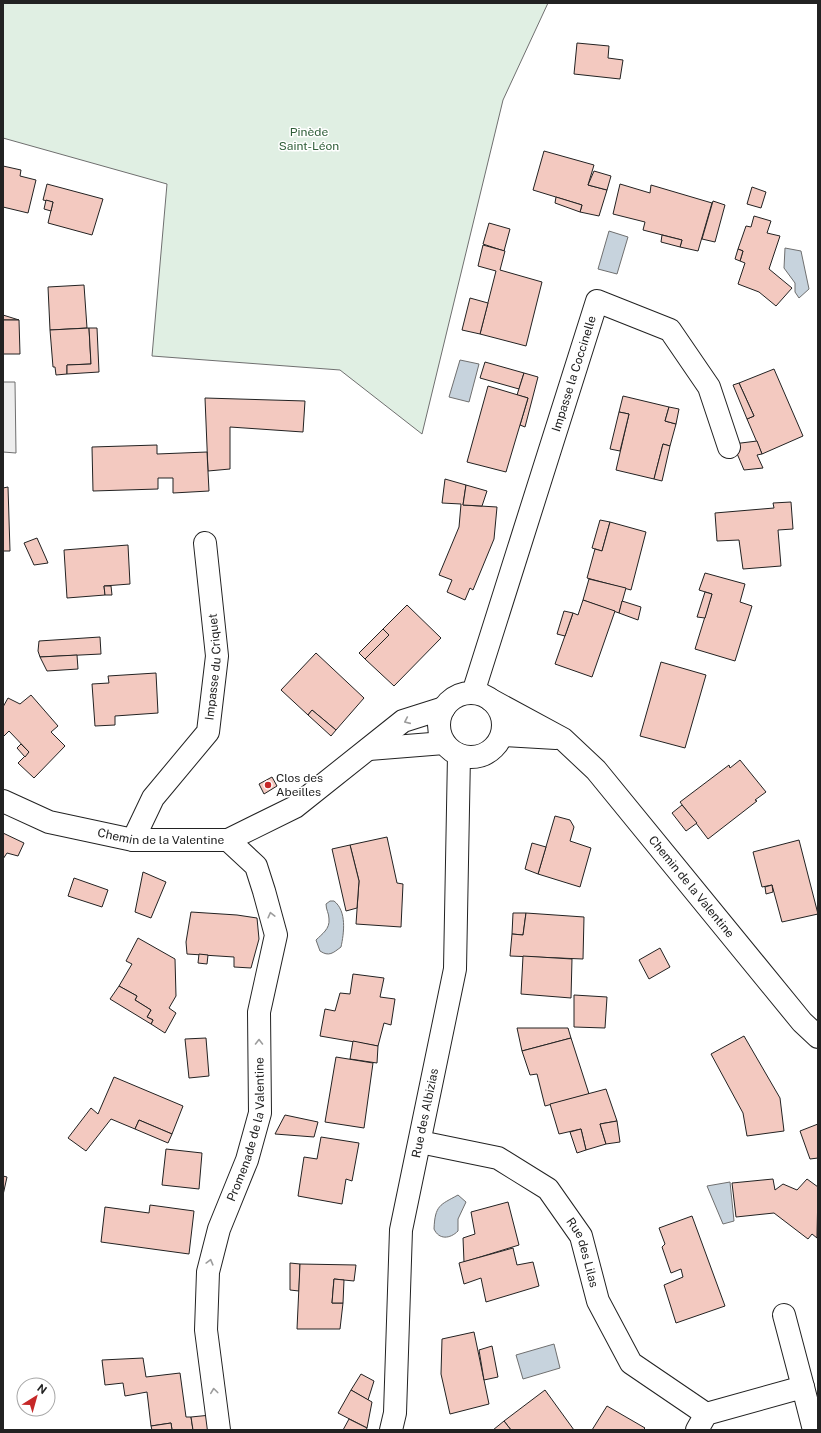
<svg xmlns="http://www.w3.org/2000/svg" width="821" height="1433" font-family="'Public Sans',sans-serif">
<rect width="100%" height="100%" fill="#fff"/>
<path fill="#e0efe3" stroke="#6f6f6f" d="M 3,3 L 548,3 L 503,100 L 422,434 L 340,370 L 152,356 L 167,184 L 3,138 Z"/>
<path fill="#ededed" stroke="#6f6f6f" d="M 3,382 L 15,382 L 16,453 L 3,452 Z"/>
<g fill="#c7d3dd" stroke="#6f6f6f">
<path d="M 609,231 L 628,237 L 617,274 L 598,269 Z"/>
<path d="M 785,248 L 801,251 L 809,289 L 799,298 L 795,292 L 795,283 L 784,268 Z"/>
<path d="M 460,360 L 479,364 L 469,402 L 449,397 Z"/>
<path d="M 330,901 L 334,901 C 347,911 344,933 341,947 C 333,953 329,957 320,951 L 316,940 C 322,934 330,929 329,919 C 329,913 326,910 326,904 Z"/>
<path d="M 730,1182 L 734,1221 L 723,1224 L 707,1186 Z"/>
<path d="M 458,1195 L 466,1202 L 458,1219 L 458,1231 C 450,1239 439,1240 434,1229 C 435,1205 440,1205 458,1195 Z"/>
<path d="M 554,1344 L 560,1368 L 523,1379 L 516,1355 Z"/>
</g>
<g fill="#f3c9c0" stroke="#222">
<path d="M 577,43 L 609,46 L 608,58 L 623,60 L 620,79 L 574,74 Z"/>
<path d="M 544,151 L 594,165 L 588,185 L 607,190 L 599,216 L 580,212 L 582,205 L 533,190 Z"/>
<path d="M 3,166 L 21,170 L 20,176 L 36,180 L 28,213 L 3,207 Z"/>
<path d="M 594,171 L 611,176 L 607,190 L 588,185 Z"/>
<path d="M 47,184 L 103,199 L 92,235 L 48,223 L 53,202 L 43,200 Z"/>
<path d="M 620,184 L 650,193 L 651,185 L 712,203 L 698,251 L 680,247 L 682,240 L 643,230 L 645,222 L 613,214 Z"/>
<path d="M 752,187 L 766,192 L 761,208 L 747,204 Z"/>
<path d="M 556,197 L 582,205 L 580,212 L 555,203 Z"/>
<path d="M 46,200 L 53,202 L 51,211 L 44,209 Z"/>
<path d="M 713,201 L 725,205 L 715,242 L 702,239 Z"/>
<path d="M 754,216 L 771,221 L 767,233 L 780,236 L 769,269 L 792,288 L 776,306 L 759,292 L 738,284 L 745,263 L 740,261 L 743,251 L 738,249 L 746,226 L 751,227 Z"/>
<path d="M 489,223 L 510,229 L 504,251 L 483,244 Z"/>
<path d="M 662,235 L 682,240 L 680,247 L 661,242 Z"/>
<path d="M 483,245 L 505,251 L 500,270 L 542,282 L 526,346 L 480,334 L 496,271 L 478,266 Z"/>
<path d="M 738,249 L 743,251 L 740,261 L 735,259 Z"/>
<path d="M 84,285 L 87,328 L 50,330 L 48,287 Z"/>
<path d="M 470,298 L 488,303 L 480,334 L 462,330 Z"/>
<path d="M 3,315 L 19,320 L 3,320 Z"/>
<path d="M 3,320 L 19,320 L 20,354 L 3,354 Z"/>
<path d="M 89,328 L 91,364 L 67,365 L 67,374 L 56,375 L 55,367 L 53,367 L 50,330 Z"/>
<path d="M 89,328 L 97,328 L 99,372 L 67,374 L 67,365 L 91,364 Z"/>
<path d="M 485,362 L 524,373 L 519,389 L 480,378 Z"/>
<path d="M 774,369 L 803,436 L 762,454 L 747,419 L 754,416 L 739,383 Z"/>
<path d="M 524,373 L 538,377 L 525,427 L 520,425 L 528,398 L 517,395 Z"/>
<path d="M 739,383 L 754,416 L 747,419 L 733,385 Z"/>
<path d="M 488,386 L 528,398 L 506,472 L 467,462 Z"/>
<path d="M 623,396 L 669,407 L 665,421 L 676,424 L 670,446 L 663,444 L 654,479 L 616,470 L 629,414 L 619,412 Z"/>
<path d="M 205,398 L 305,401 L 303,432 L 230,427 L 230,469 L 208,471 Z"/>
<path d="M 669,407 L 679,409 L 676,424 L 665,421 Z"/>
<path d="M 619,412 L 629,414 L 620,451 L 610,449 Z"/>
<path d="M 757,441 L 762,454 L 757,455 L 763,468 L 744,470 L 733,444 Z"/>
<path d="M 663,444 L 670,446 L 662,481 L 654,479 Z"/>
<path d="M 157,445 L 157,454 L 207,452 L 209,491 L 173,493 L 173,478 L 158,478 L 158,489 L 93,491 L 92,447 Z"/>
<path d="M 445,479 L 466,485 L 463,505 L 497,507 L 494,539 L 473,590 L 470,588 L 465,600 L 447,592 L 452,580 L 439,575 L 459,527 L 461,504 L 442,503 Z"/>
<path d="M 466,485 L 487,491 L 482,506 L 463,505 Z"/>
<path d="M 8,487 L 10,551 L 3,551 L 3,488 Z"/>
<path d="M 791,502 L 793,529 L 778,530 L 781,566 L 743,569 L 739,540 L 717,541 L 715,513 L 774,508 L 773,503 Z"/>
<path d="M 600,520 L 610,522 L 602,551 L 592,548 Z"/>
<path d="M 610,522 L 646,532 L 631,590 L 587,578 L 595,549 L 602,551 Z"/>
<path d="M 37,538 L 45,556 L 48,563 L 34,565 L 24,543 Z"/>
<path d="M 128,545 L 130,584 L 104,586 L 105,595 L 67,598 L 64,550 Z"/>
<path d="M 705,573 L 745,584 L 740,602 L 752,606 L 735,661 L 695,649 L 712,594 L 699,590 Z"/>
<path d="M 589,579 L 626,588 L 619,613 L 583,600 Z"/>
<path d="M 104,586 L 111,586 L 112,595 L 105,595 Z"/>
<path d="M 705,592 L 712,594 L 705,618 L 697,617 Z"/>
<path d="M 583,600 L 615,611 L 592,677 L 555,664 L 573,613 L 578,615 Z"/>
<path d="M 622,601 L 641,607 L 638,620 L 619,613 Z"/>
<path d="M 407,605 L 441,638 L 394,686 L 365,659 L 389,635 L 383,629 Z"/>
<path d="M 564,611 L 573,613 L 565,636 L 557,634 Z"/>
<path d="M 383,629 L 389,635 L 365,659 L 359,653 Z"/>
<path d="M 100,637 L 101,654 L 40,657 L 38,651 L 39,641 Z"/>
<path d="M 316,653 L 364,698 L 336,730 L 312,710 L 308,715 L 281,690 Z"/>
<path d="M 77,655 L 78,669 L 47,671 L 40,657 Z"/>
<path d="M 661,662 L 706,675 L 685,748 L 640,736 Z"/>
<path d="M 156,673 L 158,713 L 115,716 L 115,725 L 95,726 L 92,684 L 109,683 L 108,676 Z"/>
<path d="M 31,695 L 58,726 L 51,732 L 65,746 L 34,778 L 18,763 L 29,752 L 9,731 L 3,737 L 3,707 L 8,698 L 20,704 Z"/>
<path d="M 312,710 L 336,730 L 331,736 L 308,715 Z"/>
<path d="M 21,744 L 29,752 L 25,757 L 17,748 Z"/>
<path d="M 740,760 L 766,792 L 755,800 L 757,801 L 708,839 L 680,802 L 729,765 L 730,768 Z"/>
<path d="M 272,777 L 277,786 L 264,794 L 259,784 Z"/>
<path d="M 682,805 L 697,823 L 686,831 L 672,813 Z"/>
<path d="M 555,816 L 570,820 L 574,827 L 570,841 L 591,848 L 580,887 L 538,874 Z"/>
<path d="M 3,833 L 24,843 L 18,856 L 7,853 L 3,859 Z"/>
<path d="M 387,837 L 397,883 L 403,884 L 401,927 L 356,924 L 359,881 L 350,845 Z"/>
<path d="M 799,840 L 818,914 L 782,922 L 772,885 L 762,887 L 753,852 Z"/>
<path d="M 532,843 L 546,847 L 538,874 L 525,869 Z"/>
<path d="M 350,845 L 359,881 L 357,908 L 346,911 L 332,849 Z"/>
<path d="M 143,872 L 166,882 L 151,918 L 135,912 Z"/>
<path d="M 74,878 L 108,890 L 102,907 L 68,896 Z"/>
<path d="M 772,885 L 773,892 L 766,894 L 765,887 Z"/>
<path d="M 191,912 L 237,915 L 257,918 L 259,939 L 251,968 L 234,967 L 234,957 L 187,954 L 186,942 Z"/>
<path d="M 513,913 L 526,913 L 523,935 L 512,934 Z"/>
<path d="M 526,913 L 584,917 L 583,959 L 510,956 L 512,934 L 523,935 Z"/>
<path d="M 138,938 L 175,959 L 176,996 L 169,1008 L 176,1013 L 165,1033 L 151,1024 L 153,1020 L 147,1017 L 151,1010 L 135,1000 L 137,996 L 119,986 L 132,964 L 126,961 Z"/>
<path d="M 660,948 L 670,967 L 649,979 L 639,960 Z"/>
<path d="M 199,954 L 208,955 L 207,964 L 198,963 Z"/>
<path d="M 523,956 L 572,959 L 571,998 L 521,994 Z"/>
<path d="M 353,974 L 384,978 L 380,997 L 395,999 L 391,1025 L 384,1023 L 378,1046 L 320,1036 L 325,1009 L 335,1011 L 340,993 L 350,994 Z"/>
<path d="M 119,986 L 137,996 L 135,1000 L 151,1010 L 147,1017 L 153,1020 L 151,1024 L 110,999 Z"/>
<path d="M 574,995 L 607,997 L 605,1028 L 574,1027 Z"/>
<path d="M 517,1028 L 568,1028 L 571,1038 L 522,1051 Z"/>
<path d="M 744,1036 L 780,1098 L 784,1131 L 747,1136 L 743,1113 L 711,1054 Z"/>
<path d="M 206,1038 L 209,1076 L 189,1078 L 185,1039 Z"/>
<path d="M 571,1038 L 589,1094 L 545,1106 L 537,1074 L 530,1075 L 522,1051 Z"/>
<path d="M 353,1041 L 378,1046 L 377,1063 L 350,1059 Z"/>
<path d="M 336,1057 L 373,1063 L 364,1128 L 325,1122 Z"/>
<path d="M 114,1077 L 183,1106 L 172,1134 L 139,1120 L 135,1129 L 111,1119 L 86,1151 L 68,1138 L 91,1108 L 98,1114 Z"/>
<path d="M 606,1089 L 617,1121 L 600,1124 L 606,1144 L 586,1150 L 581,1129 L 559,1134 L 550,1104 Z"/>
<path d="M 285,1115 L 318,1122 L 314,1137 L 275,1134 Z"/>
<path d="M 139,1120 L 172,1134 L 168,1143 L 135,1129 Z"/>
<path d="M 617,1121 L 620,1142 L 606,1144 L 600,1124 Z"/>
<path d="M 818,1124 L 818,1158 L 810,1159 L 800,1131 Z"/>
<path d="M 581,1129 L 586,1150 L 577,1153 L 570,1132 Z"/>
<path d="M 321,1137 L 359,1143 L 352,1181 L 346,1179 L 342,1204 L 298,1196 L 304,1157 L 317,1159 Z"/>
<path d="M 166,1149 L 202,1153 L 199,1189 L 162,1185 Z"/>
<path d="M 3,1176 L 7,1177 L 3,1195 Z"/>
<path d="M 773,1179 L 775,1190 L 783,1184 L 797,1190 L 807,1179 L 818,1187 L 817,1238 L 812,1234 L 808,1239 L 774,1213 L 736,1217 L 732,1183 Z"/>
<path d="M 508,1202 L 519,1245 L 464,1262 L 463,1238 L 475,1234 L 471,1212 Z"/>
<path d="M 150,1205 L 194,1211 L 189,1254 L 101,1242 L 105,1207 L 149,1213 Z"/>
<path d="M 692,1216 L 725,1306 L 676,1323 L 664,1285 L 683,1277 L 681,1269 L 671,1273 L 662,1247 L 665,1244 L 659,1228 Z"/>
<path d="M 513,1248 L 517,1265 L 533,1262 L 539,1286 L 486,1302 L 481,1278 L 464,1284 L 459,1263 Z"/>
<path d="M 290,1263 L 300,1264 L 299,1291 L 290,1290 Z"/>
<path d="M 300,1264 L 356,1265 L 354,1281 L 334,1279 L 332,1303 L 343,1303 L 340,1329 L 297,1329 Z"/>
<path d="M 334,1279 L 344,1280 L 343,1303 L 332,1303 Z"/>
<path d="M 474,1332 L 489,1404 L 450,1414 L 441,1374 L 442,1339 Z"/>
<path d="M 492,1346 L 498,1377 L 484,1380 L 479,1350 Z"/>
<path d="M 143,1358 L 146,1377 L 180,1373 L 186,1417 L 191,1417 L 193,1430 L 172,1430 L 171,1423 L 151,1426 L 147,1392 L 125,1396 L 123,1383 L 105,1385 L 102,1360 Z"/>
<path d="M 361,1374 L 374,1381 L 368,1400 L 351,1390 Z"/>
<path d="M 351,1390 L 372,1402 L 367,1428 L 338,1413 Z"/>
<path d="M 545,1390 L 574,1430 L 511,1430 L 504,1421 Z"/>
<path d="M 607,1406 L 645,1428 L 643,1430 L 592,1430 Z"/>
<path d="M 211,1415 L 213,1430 L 193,1430 L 191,1417 Z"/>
<path d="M 349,1419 L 367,1428 L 366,1430 L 343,1430 Z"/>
<path d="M 504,1421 L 511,1430 L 493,1430 Z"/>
<path d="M 171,1423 L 172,1430 L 152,1430 L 151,1426 Z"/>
</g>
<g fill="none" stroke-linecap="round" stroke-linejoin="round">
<defs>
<g id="minor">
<circle cx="471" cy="725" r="32"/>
<path id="s1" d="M 473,693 L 597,301 L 670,330 L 709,387 L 729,447"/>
<path id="s2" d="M 491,700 L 563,739 L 596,770 L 802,1022 L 818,1037"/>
<path d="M 503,735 L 556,738"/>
<path d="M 369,749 L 444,743"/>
<path id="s3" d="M 3,801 L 49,822 L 133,840 L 228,840 L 295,807 L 403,721 L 444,708"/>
<path id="s4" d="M 133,840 L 153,798 L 208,732 L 217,656 L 205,543"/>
<path id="s5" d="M 420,1142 L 498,1158 L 548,1189 L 581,1236 L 598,1301 L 631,1363 L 706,1414"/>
<path d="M 784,1315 L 803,1387"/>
<path id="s6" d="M 219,1430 L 206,1330 L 208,1272 L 219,1229 L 247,1160 L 260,1113 L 259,1012 L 276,935 L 264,891 L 256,866 L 228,840"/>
<path id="s7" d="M 391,1430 L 395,1413 L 401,1230 L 455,969 L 459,755"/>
<path d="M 697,1430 L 706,1414 L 803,1387 L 814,1430"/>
</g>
</defs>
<use href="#minor" stroke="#222" stroke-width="24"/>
<use href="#minor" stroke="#fff" stroke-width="22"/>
</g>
<defs><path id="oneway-chevron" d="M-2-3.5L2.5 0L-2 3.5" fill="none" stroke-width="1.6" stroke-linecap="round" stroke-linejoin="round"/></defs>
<g stroke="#9c9c9c">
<use href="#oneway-chevron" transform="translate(407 721) rotate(156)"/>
<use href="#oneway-chevron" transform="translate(271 915) rotate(-104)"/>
<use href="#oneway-chevron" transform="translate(259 1042) rotate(-90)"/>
<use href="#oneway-chevron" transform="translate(210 1262) rotate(-75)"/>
<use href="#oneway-chevron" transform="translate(214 1391) rotate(-97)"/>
</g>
<circle fill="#c62828" stroke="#fff" stroke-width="1.5" cx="268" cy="785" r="4"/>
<g text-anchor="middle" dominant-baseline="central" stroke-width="3" stroke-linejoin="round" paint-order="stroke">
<g font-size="12" fill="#2f5e38" stroke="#fff">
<text x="309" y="132">Pinède<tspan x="309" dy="14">Saint-Léon</tspan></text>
</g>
<g font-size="12" fill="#222" stroke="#fff">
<text stroke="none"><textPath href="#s1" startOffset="335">Impasse la Coccinelle</textPath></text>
<text stroke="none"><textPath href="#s4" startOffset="198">Impasse du Criquet</textPath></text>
<text stroke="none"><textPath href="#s3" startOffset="164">Chemin de la Valentine</textPath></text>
<text stroke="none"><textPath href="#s2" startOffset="278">Chemin de la Valentine</textPath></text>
<text stroke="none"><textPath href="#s7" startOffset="320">Rue des Albizias</textPath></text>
<text stroke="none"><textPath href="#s6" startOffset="308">Promenade de la Valentine</textPath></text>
<text stroke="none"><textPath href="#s5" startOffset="212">Rue des Lilas</textPath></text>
</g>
<g font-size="12" fill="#222" stroke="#fff" text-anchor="start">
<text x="276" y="778">Clos des<tspan x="276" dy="14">Abeilles</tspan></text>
</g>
</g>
<rect width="821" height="1433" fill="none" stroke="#222222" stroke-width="8"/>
<g transform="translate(36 1397) rotate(37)"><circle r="19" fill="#ffffff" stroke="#a7a7a7"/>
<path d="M0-3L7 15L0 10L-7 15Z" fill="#c62828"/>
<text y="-6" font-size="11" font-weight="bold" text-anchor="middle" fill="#222222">N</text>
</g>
</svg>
